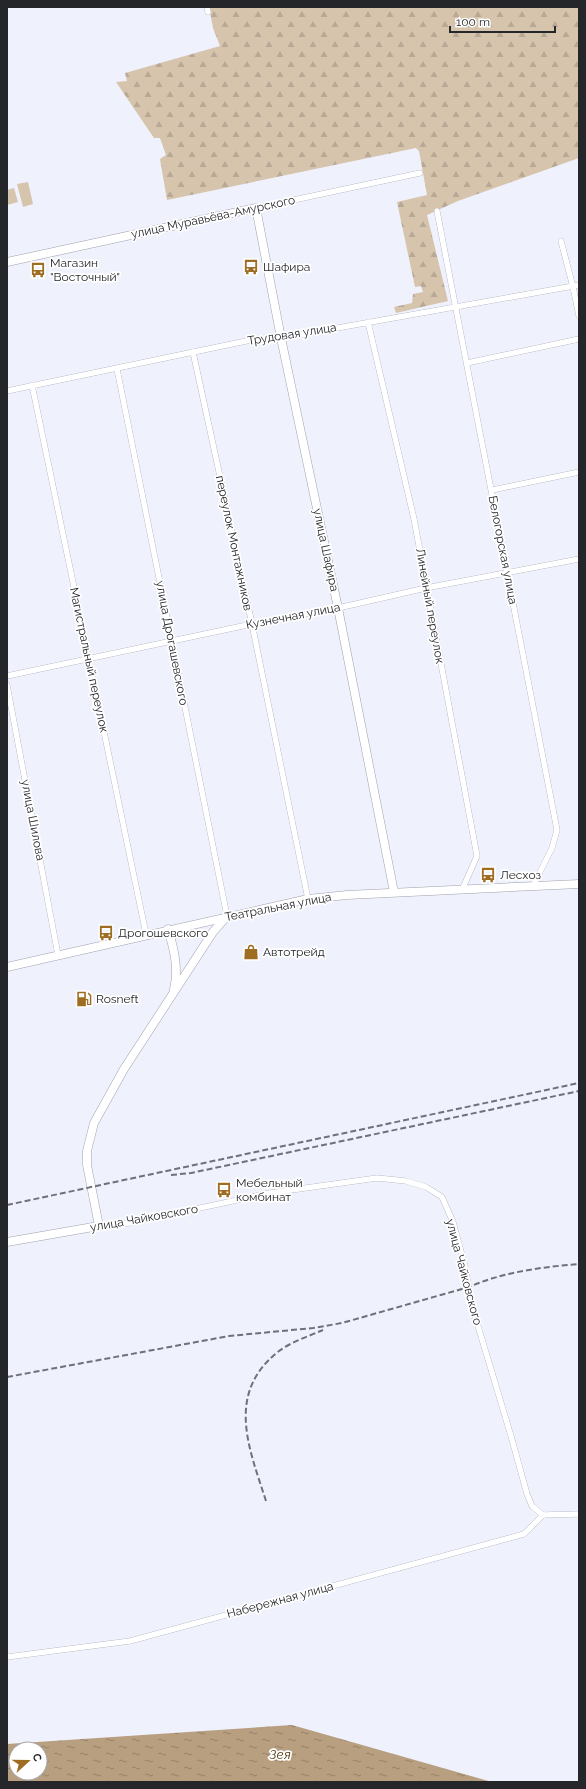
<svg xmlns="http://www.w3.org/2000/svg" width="586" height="1789" font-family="Raleway,sans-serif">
<defs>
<pattern id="forest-firs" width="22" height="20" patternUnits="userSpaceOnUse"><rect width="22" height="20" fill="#d6c4ad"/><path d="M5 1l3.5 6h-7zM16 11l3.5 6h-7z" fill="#b8a895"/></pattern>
<pattern id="water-ripples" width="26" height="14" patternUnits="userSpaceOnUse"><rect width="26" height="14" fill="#b89f7f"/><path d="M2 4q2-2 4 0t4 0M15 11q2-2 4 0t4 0" fill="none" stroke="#958168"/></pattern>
</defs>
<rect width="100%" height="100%" fill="#eff1fd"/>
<path fill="url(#forest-firs)" d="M 209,7 L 579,7 L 579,158 L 458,201 L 427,215 L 448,301 L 396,313 L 394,307 L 412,303 L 413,294 L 423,292 L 421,286 L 415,287 L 397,202 L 427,195 L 419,151 L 416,148 L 167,200 L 160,159 L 166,155 L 160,138 L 154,138 L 116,82 L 127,81 L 125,73 L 220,46 L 213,28 Z"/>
<g fill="#d6c4ad">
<path d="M 28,182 L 33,204 L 23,207 L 17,184 Z"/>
<path d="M 14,188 L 18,202 L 7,205 L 7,190 Z"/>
</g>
<path fill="url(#water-ripples)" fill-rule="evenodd" d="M 292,1725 L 492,1782 L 7,1782 L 7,1744 ZM 16,1749 L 40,1749 L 40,1773 L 16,1773 Z"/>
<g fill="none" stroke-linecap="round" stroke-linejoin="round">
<defs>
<g id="street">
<path d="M 207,7 L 208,12"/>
<path d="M 256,208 L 420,173"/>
<path d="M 437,211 L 557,830 L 552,848 L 533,886"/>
<path d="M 561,241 L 573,287 L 579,316"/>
<path d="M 368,322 L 414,519 L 477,856 L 462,890"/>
<path d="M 193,352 L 252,624 L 308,899"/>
<path d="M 467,363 L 579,339"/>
<path d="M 117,369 L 227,916"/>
<path d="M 32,385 L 146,934"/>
<path d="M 7,391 L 251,340 L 270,337 L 281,338 L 579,285"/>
<path d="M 492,490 L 579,472"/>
<path d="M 7,676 L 252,624 L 338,608 L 426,588 L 579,559"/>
<path d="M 7,685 L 58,955"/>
<path d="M 99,1226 L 130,1223 L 270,1193 L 377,1178 L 406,1181 L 426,1187 L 442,1197 L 453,1222 L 465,1266 L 472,1306 L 511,1436 L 527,1494 L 532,1506 L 543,1515"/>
<path d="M 543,1515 L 579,1514"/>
<path d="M 7,1657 L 130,1641 L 524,1534 L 543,1515"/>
</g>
<g id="secondary">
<path d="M 7,262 L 256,208 L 281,338 L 338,608 L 394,892"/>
<path d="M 168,929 C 174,949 179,969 174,989"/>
<path d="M 7,967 L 308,899 L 347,895 L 579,884"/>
<path d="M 7,1242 L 99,1226 L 87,1165 L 87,1151 L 94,1123 L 124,1069 L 213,932 L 227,916"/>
</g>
</defs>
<use href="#street" stroke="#9fa1ac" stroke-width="6"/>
<use href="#secondary" stroke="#9fa1ac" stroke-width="9"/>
<use href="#street" stroke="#fff" stroke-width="5.5"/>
<use href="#secondary" stroke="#fff" stroke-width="8"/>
<g stroke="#6f7178" stroke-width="2" stroke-dasharray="6 3" stroke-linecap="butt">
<path d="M 171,1175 L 191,1173 L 579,1091"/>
<path d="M 7,1205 L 579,1083"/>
<path d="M 7,1377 L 229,1336 L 313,1328 L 342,1323 L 469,1287 C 503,1272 542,1267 579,1264"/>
<path d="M 266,1501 C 249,1448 225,1393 279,1351 C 291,1342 309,1336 323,1330"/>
</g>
</g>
<defs>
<symbol id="bus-bare" viewBox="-9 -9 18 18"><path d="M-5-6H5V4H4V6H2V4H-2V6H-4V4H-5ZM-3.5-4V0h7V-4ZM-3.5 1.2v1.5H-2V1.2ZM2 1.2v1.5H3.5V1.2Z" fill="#9e6d21" stroke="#fff" stroke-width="2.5" paint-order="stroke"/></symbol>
<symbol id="shop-bare" viewBox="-9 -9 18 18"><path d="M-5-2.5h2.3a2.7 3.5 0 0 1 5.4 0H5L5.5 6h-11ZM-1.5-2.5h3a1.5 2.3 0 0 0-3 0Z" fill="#9e6d21" stroke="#fff" stroke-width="2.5" paint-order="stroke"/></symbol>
<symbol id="fuel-bare" viewBox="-9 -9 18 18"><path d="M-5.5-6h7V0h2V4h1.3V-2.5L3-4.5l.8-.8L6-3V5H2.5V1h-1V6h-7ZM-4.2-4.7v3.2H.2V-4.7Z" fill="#9e6d21" stroke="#fff" stroke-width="2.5" paint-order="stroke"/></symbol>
</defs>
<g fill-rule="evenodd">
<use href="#bus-bare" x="240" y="256" width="22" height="22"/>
<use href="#bus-bare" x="27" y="259" width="22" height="22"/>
<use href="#bus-bare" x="477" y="864" width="22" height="22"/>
<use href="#bus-bare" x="95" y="922" width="22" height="22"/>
<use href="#shop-bare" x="240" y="941" width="22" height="22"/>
<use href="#fuel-bare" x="73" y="988" width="22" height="22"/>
<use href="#bus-bare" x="213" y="1179" width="22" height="22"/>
</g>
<g text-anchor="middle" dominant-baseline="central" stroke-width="3.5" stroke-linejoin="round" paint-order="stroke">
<g font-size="12" fill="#25262a" stroke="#fff">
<text transform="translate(213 217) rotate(-12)">улица Муравьёва-Амурского</text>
<text transform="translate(292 334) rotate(-9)">Трудовая улица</text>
<text transform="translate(234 543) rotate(78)">переулок Монтажников</text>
<text transform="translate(326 550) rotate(78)">улица Шафира</text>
<text transform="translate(503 550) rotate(79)">Белогорская улица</text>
<text transform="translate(430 606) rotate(80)">Линейный переулок</text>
<text transform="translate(293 616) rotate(-11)">Кузнечная улица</text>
<text transform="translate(172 643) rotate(79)">улица Дрогашевского</text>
<text transform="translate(89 660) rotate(78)">Магистральный переулок</text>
<text transform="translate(33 820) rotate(79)">улица Шилова</text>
<text transform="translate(278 907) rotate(-11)">Театральная улица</text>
<text transform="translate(144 1218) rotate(-10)">улица Чайковского</text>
<text transform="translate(464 1272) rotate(75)">улица Чайковского</text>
<text transform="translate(280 1600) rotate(-15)">Набережная улица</text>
</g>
<g font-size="12" fill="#25262a" stroke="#fff" text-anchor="start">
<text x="50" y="263">Магазин<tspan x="50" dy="14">"Восточный"</tspan></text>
<text x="263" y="267">Шафира</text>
<text x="500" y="875">Лесхоз</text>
<text x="118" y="933">Дрогошевского</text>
<text x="263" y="952">Автотрейд</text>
<text x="96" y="999">Rosneft</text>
<text x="236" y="1183">Мебельный<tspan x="236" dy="14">комбинат</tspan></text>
</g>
<g font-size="13" font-style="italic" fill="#50350c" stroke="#fff">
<text x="280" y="1754">Зея</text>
</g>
</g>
<rect width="586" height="1789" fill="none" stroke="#25262a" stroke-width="16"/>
<g transform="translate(28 1761) rotate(69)"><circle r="19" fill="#ffffff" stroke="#a8a8aa"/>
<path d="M0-3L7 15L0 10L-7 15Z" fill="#9e6d21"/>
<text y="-6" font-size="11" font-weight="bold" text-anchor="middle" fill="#25262a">С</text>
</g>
<path d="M450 26v6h105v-6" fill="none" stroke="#25262a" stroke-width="2"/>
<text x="456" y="26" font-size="12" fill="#25262a" stroke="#ffffff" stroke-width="3" paint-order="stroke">100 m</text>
</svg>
